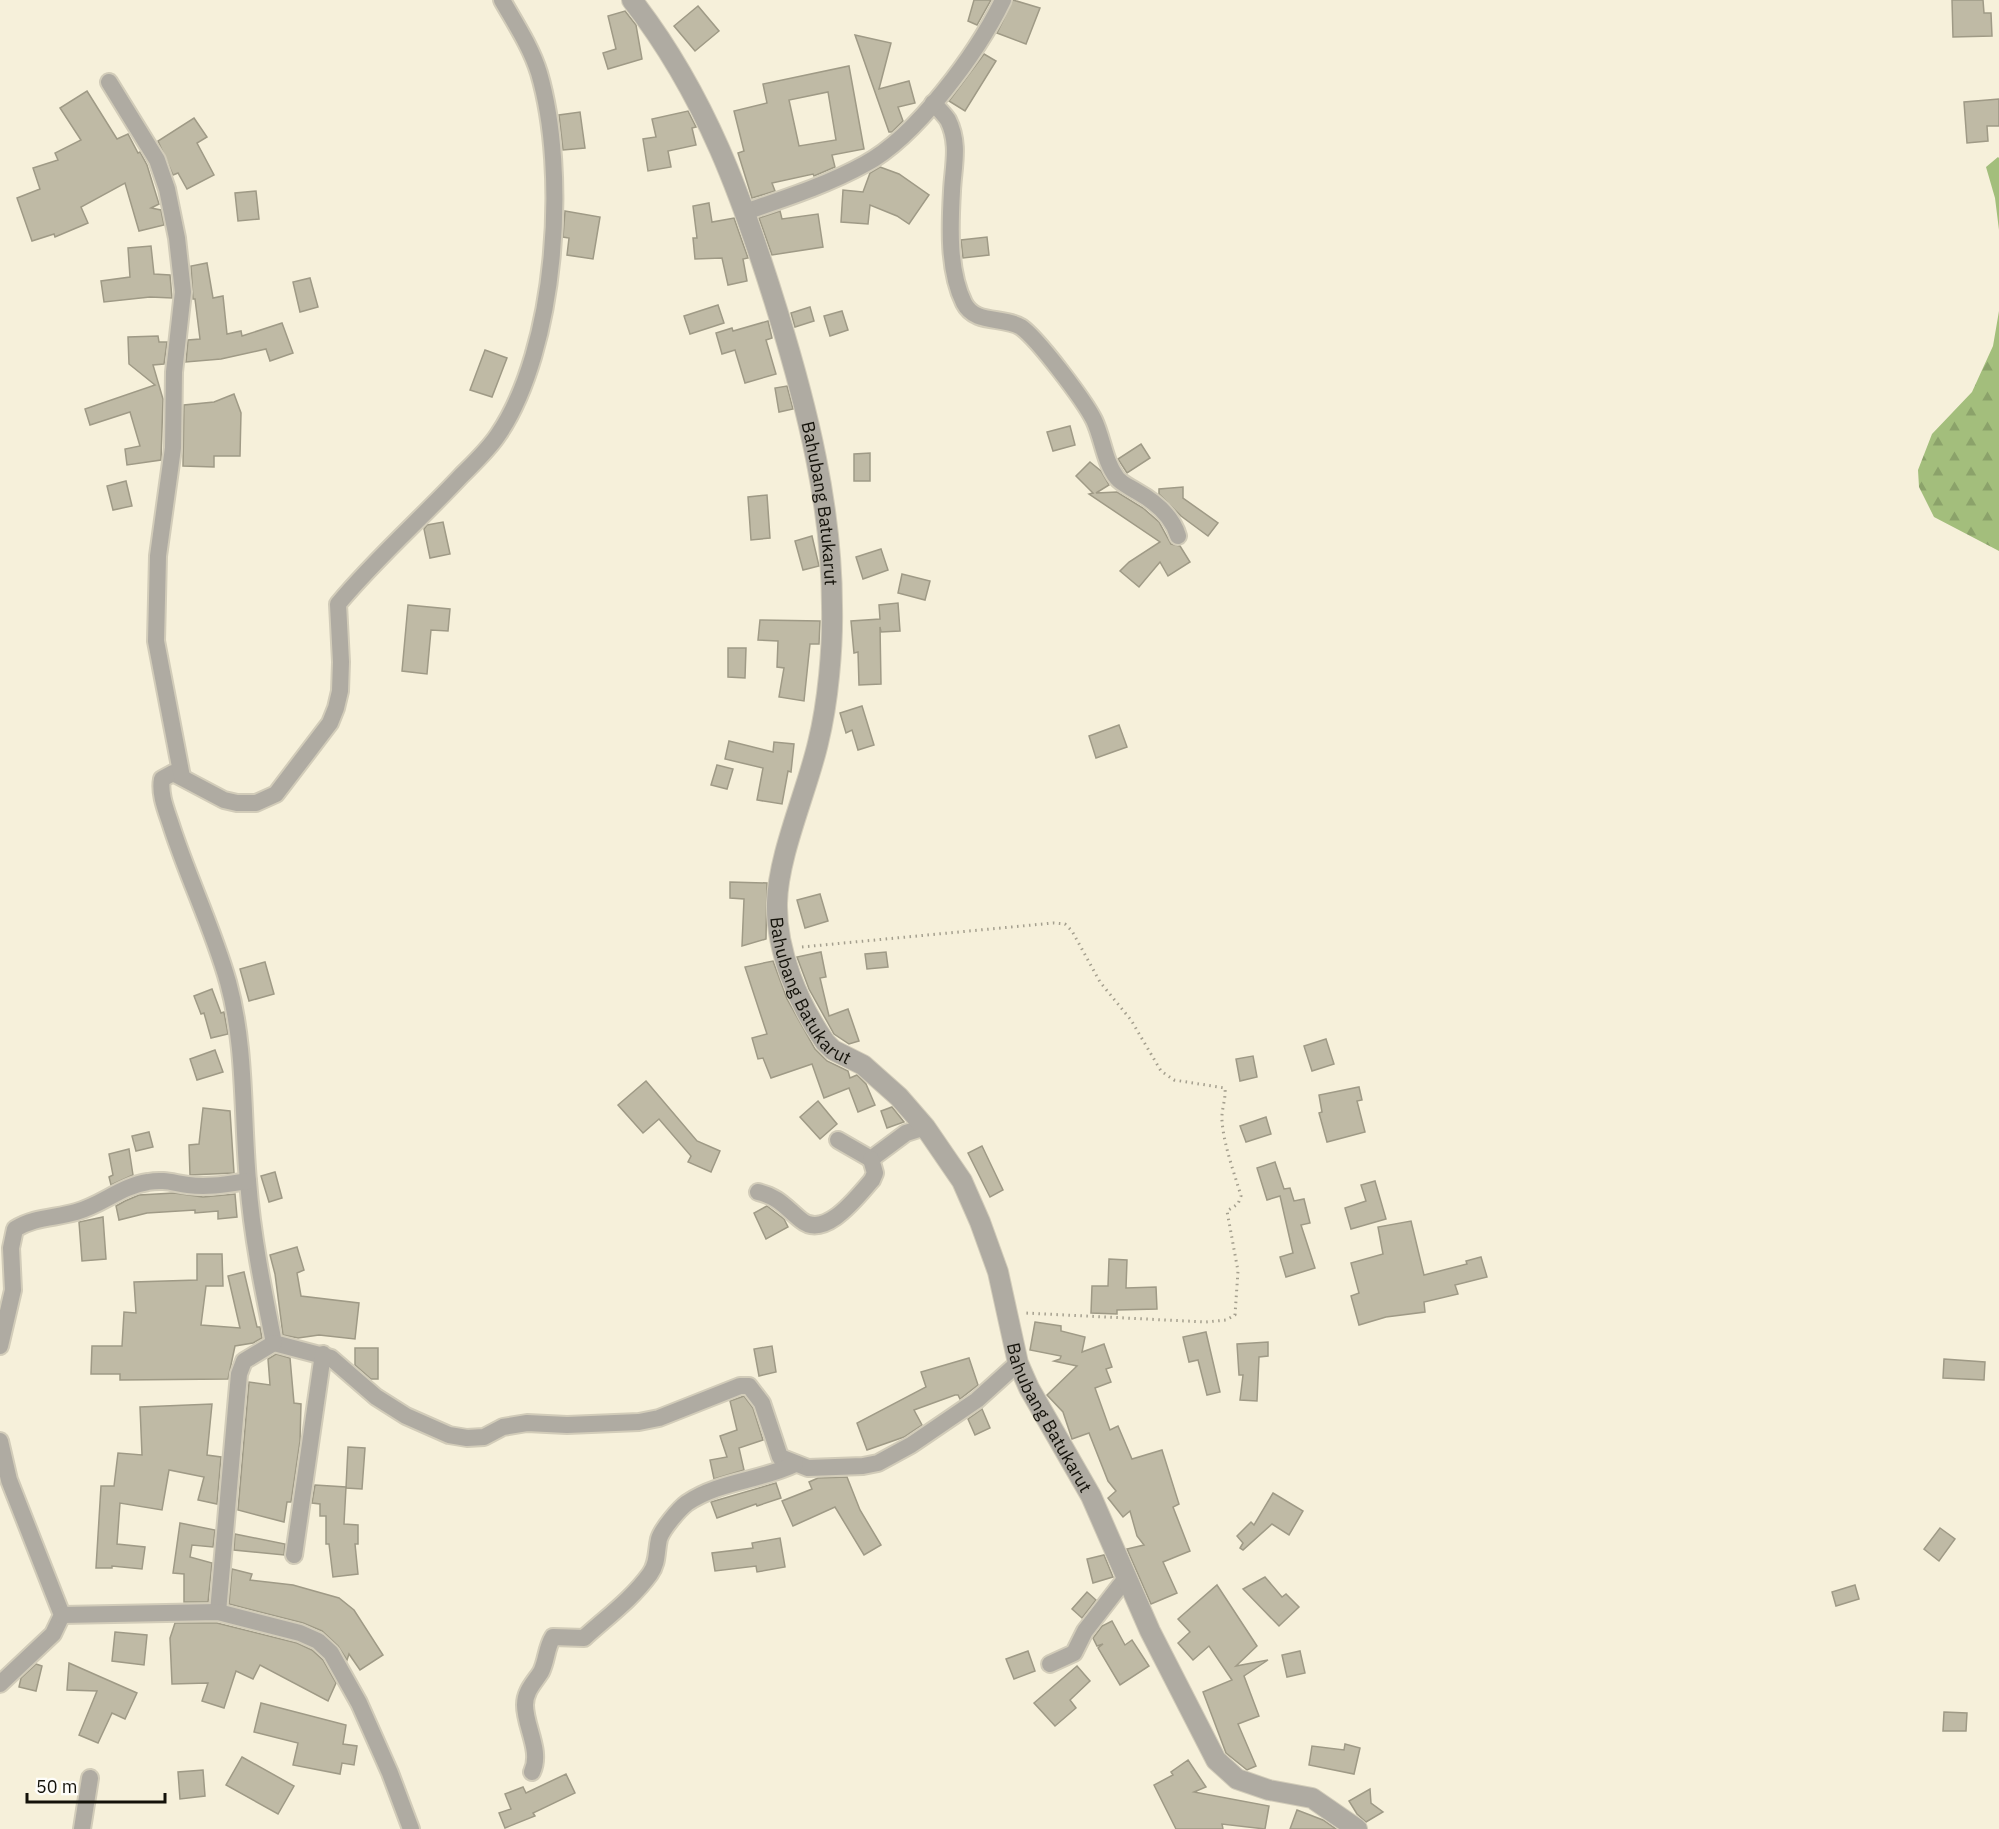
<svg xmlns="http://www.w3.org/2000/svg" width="1999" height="1829" font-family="'IBM Plex Sans',sans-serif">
<defs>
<pattern id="forest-firs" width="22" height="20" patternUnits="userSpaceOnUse" patternTransform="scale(1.5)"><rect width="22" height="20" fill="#a3be7c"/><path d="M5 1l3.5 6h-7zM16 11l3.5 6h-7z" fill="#8ba26a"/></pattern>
</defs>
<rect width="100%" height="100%" fill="#f6f0da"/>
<g fill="url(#forest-firs)">
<path d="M 1998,157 L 1999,158 L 1999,230 L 1995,198 L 1986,167 Z"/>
<path d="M 1999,311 L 1999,551 L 1934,517 L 1919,487 L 1918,470 L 1932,434 L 1972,392 L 1993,346 Z"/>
</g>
<g fill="#bfbaa5" stroke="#9f9a86" stroke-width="1.5" fill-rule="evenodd">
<path d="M 974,0 L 991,0 L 977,25 L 968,21 Z"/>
<path d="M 1013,0 L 1040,8 L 1026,44 L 997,33 Z"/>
<path d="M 1952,0 L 1983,0 L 1984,13 L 1991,13 L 1992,36 L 1953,37 Z"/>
<path d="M 698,6 L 719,31 L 695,51 L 674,26 Z"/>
<path d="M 625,11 L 636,25 L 642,59 L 608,69 L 603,53 L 616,49 L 608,16 Z"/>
<path d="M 855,35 L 891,43 L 879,89 L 909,81 L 915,103 L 898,107 L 903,121 L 892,132 L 889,132 Z"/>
<path d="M 984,54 L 996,61 L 965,111 L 949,101 Z"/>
<path d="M 849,66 L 864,149 L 832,155 L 835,167 L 814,176 L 813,174 L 772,183 L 775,191 L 752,198 L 738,153 L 744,151 L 734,111 L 767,103 L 763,84 ZM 828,92 L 836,140 L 799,146 L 789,100 Z"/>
<path d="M 87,91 L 117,139 L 128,134 L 138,153 L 140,152 L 147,165 L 159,204 L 151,208 L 161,210 L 164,225 L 139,231 L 125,183 L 81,207 L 88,223 L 55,237 L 54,234 L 32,241 L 17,198 L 40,189 L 33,168 L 58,160 L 55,153 L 81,140 L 60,108 Z"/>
<path d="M 1999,99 L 1999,126 L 1987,126 L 1988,141 L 1967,143 L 1964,102 Z"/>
<path d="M 688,111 L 696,127 L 692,128 L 696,145 L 668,151 L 671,167 L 648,171 L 643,139 L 656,137 L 652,119 Z"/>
<path d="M 580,112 L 585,148 L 563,150 L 559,115 Z"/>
<path d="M 194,118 L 207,137 L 197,143 L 214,175 L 187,189 L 178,173 L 173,175 L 158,141 Z"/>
<path d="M 880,167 L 899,174 L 929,195 L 909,224 L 897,216 L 870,205 L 868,224 L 841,222 L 843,190 L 863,192 L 870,173 Z"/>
<path d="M 256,191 L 259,219 L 238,221 L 235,193 Z"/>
<path d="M 709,203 L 712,222 L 734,218 L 748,258 L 743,259 L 747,281 L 728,285 L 722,258 L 695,259 L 693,238 L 697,238 L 693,206 Z"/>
<path d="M 565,211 L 600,217 L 593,259 L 567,255 L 569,238 L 563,237 Z"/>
<path d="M 780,211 L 782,219 L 818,214 L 823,247 L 772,255 L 759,218 Z"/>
<path d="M 987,237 L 989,255 L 963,258 L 961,240 Z"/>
<path d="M 151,246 L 154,274 L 170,275 L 172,298 L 150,297 L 104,302 L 101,281 L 130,277 L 128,248 Z"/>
<path d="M 207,263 L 213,298 L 223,296 L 227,334 L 241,331 L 242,336 L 282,323 L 293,353 L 270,361 L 266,349 L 221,359 L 186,362 L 188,340 L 200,339 L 195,299 L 193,299 L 191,266 Z"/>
<path d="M 310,278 L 318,307 L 300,312 L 293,282 Z"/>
<path d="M 718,305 L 724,323 L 690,334 L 684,316 Z"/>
<path d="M 810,307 L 814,321 L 795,327 L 791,313 Z"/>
<path d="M 842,311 L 848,330 L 830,336 L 824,316 Z"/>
<path d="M 768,321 L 772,338 L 766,340 L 776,374 L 745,383 L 735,350 L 722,354 L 716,333 L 732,328 L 733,331 Z"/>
<path d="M 158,336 L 159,342 L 167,342 L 164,364 L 153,365 L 163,399 L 161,460 L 127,465 L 125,449 L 140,446 L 130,412 L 90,425 L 85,409 L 155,385 L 129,364 L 128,337 Z"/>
<path d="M 485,350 L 507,358 L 492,397 L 470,390 Z"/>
<path d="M 787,386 L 793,409 L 779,412 L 775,388 Z"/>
<path d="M 234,394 L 241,413 L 240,456 L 214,456 L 214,467 L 183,466 L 184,405 L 214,402 Z"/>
<path d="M 1070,426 L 1075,445 L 1053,451 L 1047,432 Z"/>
<path d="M 1141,444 L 1150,458 L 1127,473 L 1118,459 Z"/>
<path d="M 870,453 L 870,481 L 854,481 L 854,454 Z"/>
<path d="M 1090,462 L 1101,471 L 1109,485 L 1096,493 L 1117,492 L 1143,508 L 1159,522 L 1171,544 L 1180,546 L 1190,562 L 1168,576 L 1160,562 L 1139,587 L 1120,571 L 1129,562 L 1160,542 L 1089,494 L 1093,493 L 1076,476 Z"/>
<path d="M 126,481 L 132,506 L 113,510 L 107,486 Z"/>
<path d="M 1183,487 L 1183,498 L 1218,523 L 1208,536 L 1181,516 L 1159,494 L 1159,489 Z"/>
<path d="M 767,495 L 770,538 L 751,540 L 748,497 Z"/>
<path d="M 443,522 L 450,554 L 430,558 L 424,529 L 427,525 Z"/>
<path d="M 812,536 L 819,566 L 803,570 L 795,541 Z"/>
<path d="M 881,549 L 888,570 L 863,579 L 856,557 Z"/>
<path d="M 902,574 L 930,581 L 925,600 L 898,593 Z"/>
<path d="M 898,603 L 900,631 L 881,632 L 880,627 L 881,684 L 859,685 L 858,652 L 854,653 L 851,621 L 880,619 L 879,605 Z"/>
<path d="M 408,605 L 450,609 L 448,631 L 431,630 L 427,674 L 402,671 Z"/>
<path d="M 760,620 L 820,621 L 819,644 L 810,644 L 804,701 L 779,697 L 784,668 L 777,667 L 778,641 L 758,640 Z"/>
<path d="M 728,648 L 746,648 L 745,678 L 728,677 Z"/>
<path d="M 862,706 L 874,745 L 858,750 L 852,730 L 846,733 L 840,713 Z"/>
<path d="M 1119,725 L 1127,747 L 1096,758 L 1089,736 Z"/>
<path d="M 729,741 L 773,752 L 774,742 L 794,744 L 791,772 L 788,771 L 782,804 L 757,800 L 763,768 L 725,759 Z"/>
<path d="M 717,765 L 733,769 L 727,789 L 711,785 Z"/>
<path d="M 730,882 L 767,883 L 766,939 L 742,946 L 744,899 L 730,898 Z"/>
<path d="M 820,894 L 828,921 L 805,928 L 797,900 Z"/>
<path d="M 821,952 L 826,977 L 820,978 L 829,1016 L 848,1009 L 859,1041 L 849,1044 L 834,1034 L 809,989 L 797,957 Z"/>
<path d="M 886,952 L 888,967 L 867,969 L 865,954 Z"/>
<path d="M 773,961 L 787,999 L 815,1049 L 827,1061 L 848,1071 L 850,1078 L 857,1075 L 866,1084 L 875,1105 L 858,1112 L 849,1088 L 824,1098 L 812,1064 L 771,1078 L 763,1058 L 758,1059 L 752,1038 L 767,1034 L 745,967 Z"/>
<path d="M 265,962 L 274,994 L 249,1001 L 240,969 Z"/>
<path d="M 212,989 L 221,1013 L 224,1012 L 228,1034 L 211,1038 L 204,1013 L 201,1014 L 194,996 Z"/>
<path d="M 1326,1039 L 1334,1064 L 1312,1071 L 1304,1046 Z"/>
<path d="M 215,1050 L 223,1072 L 197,1080 L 190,1059 Z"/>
<path d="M 1253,1056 L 1257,1077 L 1240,1081 L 1236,1059 Z"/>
<path d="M 646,1081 L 697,1141 L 720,1151 L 711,1172 L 688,1162 L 691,1156 L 659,1119 L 643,1133 L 618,1105 Z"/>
<path d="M 1359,1087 L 1362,1100 L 1357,1101 L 1365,1132 L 1327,1142 L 1319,1113 L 1322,1112 L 1319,1095 Z"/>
<path d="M 818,1101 L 837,1124 L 820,1139 L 800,1117 Z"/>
<path d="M 892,1107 L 904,1122 L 887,1128 L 881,1111 Z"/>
<path d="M 203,1108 L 230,1111 L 234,1173 L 190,1175 L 189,1145 L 199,1144 Z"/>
<path d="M 1266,1117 L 1271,1134 L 1246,1142 L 1240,1126 Z"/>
<path d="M 149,1132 L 153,1147 L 136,1151 L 132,1136 Z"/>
<path d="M 982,1146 L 1003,1190 L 990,1197 L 968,1153 Z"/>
<path d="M 129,1149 L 133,1175 L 111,1185 L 109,1177 L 113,1175 L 109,1154 Z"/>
<path d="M 1275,1162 L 1284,1189 L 1290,1188 L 1294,1201 L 1304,1199 L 1310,1223 L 1301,1225 L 1315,1268 L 1286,1277 L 1280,1257 L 1293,1253 L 1280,1196 L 1267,1200 L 1257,1168 Z"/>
<path d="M 275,1172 L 282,1198 L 269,1202 L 261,1176 Z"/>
<path d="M 1375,1181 L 1386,1219 L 1351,1229 L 1345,1208 L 1366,1201 L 1361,1185 Z"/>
<path d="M 174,1193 L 203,1197 L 235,1194 L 237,1217 L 218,1219 L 218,1211 L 195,1213 L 195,1210 L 147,1213 L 119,1220 L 116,1206 L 125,1201 L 139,1195 Z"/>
<path d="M 767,1206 L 784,1219 L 788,1227 L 766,1239 L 754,1213 Z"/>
<path d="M 103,1217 L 106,1259 L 82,1261 L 79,1222 Z"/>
<path d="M 1411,1221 L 1424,1275 L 1467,1264 L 1466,1261 L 1481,1257 L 1487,1277 L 1455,1285 L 1458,1294 L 1424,1302 L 1425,1312 L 1386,1317 L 1359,1325 L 1351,1296 L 1359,1293 L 1351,1263 L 1383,1254 L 1378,1227 Z"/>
<path d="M 297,1247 L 304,1270 L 297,1273 L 301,1296 L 359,1303 L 355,1339 L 319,1335 L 298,1338 L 283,1335 L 275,1274 L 270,1255 Z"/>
<path d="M 197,1254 L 222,1254 L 223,1286 L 206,1286 L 201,1325 L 240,1328 L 228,1276 L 244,1272 L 257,1327 L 260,1327 L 262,1338 L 253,1343 L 235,1346 L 228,1379 L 120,1380 L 120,1374 L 91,1374 L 92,1346 L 122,1346 L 124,1312 L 136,1313 L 134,1282 L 197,1280 Z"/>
<path d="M 1109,1259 L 1127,1260 L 1126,1288 L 1156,1287 L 1157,1309 L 1117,1310 L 1117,1314 L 1091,1313 L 1092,1286 L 1108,1286 Z"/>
<path d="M 1035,1322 L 1061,1326 L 1061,1331 L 1085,1337 L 1082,1352 L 1104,1344 L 1112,1367 L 1106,1369 L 1111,1382 L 1095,1388 L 1110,1430 L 1118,1426 L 1132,1459 L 1162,1450 L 1179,1504 L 1173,1507 L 1190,1551 L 1163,1562 L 1177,1593 L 1151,1604 L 1127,1549 L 1144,1545 L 1137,1536 L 1130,1511 L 1123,1517 L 1108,1498 L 1116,1491 L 1108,1481 L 1089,1433 L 1072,1439 L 1063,1412 L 1047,1395 L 1077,1366 L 1054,1361 L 1060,1359 L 1061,1356 L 1030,1350 Z"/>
<path d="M 1206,1332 L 1220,1392 L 1207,1395 L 1198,1360 L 1189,1362 L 1183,1337 Z"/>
<path d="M 1268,1342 L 1268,1356 L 1259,1357 L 1257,1401 L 1240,1400 L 1243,1375 L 1239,1375 L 1237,1344 Z"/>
<path d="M 772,1346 L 776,1372 L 759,1376 L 754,1349 Z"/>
<path d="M 355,1348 L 378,1348 L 378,1379 L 371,1379 L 355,1365 Z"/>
<path d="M 276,1354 L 290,1358 L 294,1403 L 301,1404 L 300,1441 L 291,1502 L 287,1502 L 284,1522 L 238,1510 L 249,1382 L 270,1385 L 268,1359 Z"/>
<path d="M 969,1358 L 978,1385 L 960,1399 L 958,1395 L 955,1395 L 914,1410 L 922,1425 L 904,1437 L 867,1450 L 857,1423 L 926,1387 L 921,1372 Z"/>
<path d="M 1944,1359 L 1985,1362 L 1984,1380 L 1943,1378 Z"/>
<path d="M 744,1396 L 753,1408 L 763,1440 L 739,1448 L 744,1470 L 714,1479 L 710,1460 L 727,1457 L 720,1436 L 737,1430 L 730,1401 Z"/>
<path d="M 212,1404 L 207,1455 L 221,1457 L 217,1504 L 198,1500 L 204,1477 L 169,1470 L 162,1510 L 120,1503 L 117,1544 L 145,1547 L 142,1569 L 112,1566 L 112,1568 L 96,1568 L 101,1486 L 114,1486 L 118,1453 L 142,1455 L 140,1407 Z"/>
<path d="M 982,1409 L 990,1428 L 975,1435 L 968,1419 Z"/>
<path d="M 348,1447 L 365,1448 L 362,1489 L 346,1488 Z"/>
<path d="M 847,1477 L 860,1510 L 881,1545 L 864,1555 L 835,1507 L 793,1526 L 782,1501 L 812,1489 L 809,1482 L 818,1478 Z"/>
<path d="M 776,1483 L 781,1498 L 757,1506 L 756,1504 L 717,1518 L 711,1502 Z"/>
<path d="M 315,1485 L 346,1487 L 344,1524 L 358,1525 L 358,1544 L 355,1544 L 358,1574 L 333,1577 L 329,1544 L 326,1544 L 326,1516 L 320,1516 L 320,1504 L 312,1503 Z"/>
<path d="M 1273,1493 L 1303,1511 L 1289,1535 L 1272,1524 L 1243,1550 L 1240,1548 L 1243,1543 L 1237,1536 L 1251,1522 L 1254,1525 Z"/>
<path d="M 180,1523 L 215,1530 L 213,1547 L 192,1545 L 190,1557 L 212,1563 L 208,1602 L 184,1602 L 184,1574 L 173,1573 Z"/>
<path d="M 1940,1528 L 1955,1539 L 1939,1561 L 1924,1549 Z"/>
<path d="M 235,1534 L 285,1544 L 284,1555 L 234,1550 Z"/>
<path d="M 780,1538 L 785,1567 L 757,1572 L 756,1566 L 715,1571 L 712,1553 L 753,1548 L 752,1543 Z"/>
<path d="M 1104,1555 L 1113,1577 L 1093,1583 L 1087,1559 Z"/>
<path d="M 232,1569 L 252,1574 L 250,1580 L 293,1585 L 339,1598 L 354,1610 L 383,1655 L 360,1670 L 349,1654 L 347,1660 L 338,1646 L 322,1631 L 303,1623 L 229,1604 Z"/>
<path d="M 1265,1577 L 1282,1597 L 1286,1594 L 1299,1607 L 1279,1626 L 1243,1589 Z"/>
<path d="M 1217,1585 L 1257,1646 L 1236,1666 L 1268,1660 L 1244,1676 L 1259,1716 L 1238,1724 L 1256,1766 L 1247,1770 L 1226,1753 L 1203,1692 L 1232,1680 L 1209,1646 L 1193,1660 L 1178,1643 L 1190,1632 L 1178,1619 Z"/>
<path d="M 1855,1585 L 1859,1599 L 1836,1606 L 1832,1592 Z"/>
<path d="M 1087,1592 L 1096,1600 L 1082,1618 L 1072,1609 Z"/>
<path d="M 1112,1621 L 1125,1645 L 1132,1640 L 1149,1666 L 1120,1685 L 1098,1648 L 1103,1644 L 1097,1646 L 1093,1638 L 1102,1626 Z"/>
<path d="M 175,1623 L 217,1623 L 297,1643 L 312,1650 L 323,1660 L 336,1683 L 328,1701 L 260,1665 L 253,1679 L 236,1671 L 224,1708 L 202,1701 L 208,1683 L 172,1684 L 170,1638 Z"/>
<path d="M 115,1632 L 147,1635 L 144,1665 L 112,1661 Z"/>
<path d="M 1028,1651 L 1035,1671 L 1014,1679 L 1006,1659 Z"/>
<path d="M 1300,1651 L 1305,1673 L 1287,1677 L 1282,1655 Z"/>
<path d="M 69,1663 L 137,1693 L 125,1719 L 112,1713 L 98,1743 L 79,1735 L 97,1691 L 67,1690 Z"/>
<path d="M 36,1664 L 42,1666 L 36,1691 L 19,1687 L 21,1678 Z"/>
<path d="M 1077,1666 L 1090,1681 L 1070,1700 L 1076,1708 L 1055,1726 L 1034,1703 Z"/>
<path d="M 261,1703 L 346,1725 L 343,1744 L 357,1746 L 354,1765 L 342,1763 L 340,1774 L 293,1765 L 298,1743 L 254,1732 Z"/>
<path d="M 1944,1712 L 1967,1713 L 1966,1731 L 1943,1731 Z"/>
<path d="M 1345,1744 L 1360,1748 L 1354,1774 L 1309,1765 L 1312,1746 L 1344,1750 Z"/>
<path d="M 242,1757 L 294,1786 L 278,1814 L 226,1785 Z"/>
<path d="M 1188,1760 L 1206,1787 L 1194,1792 L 1269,1806 L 1265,1829 L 1222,1824 L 1223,1829 L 1176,1829 L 1154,1785 L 1173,1775 L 1171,1772 Z"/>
<path d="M 203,1770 L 205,1796 L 180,1799 L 178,1772 Z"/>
<path d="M 566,1774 L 575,1793 L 533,1813 L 535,1816 L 505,1828 L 499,1813 L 511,1809 L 505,1794 L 523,1787 L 526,1793 Z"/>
<path d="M 1370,1789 L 1371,1803 L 1383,1812 L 1366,1822 L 1357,1814 L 1349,1801 Z"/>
<path d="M 1297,1810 L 1323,1820 L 1336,1829 L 1290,1829 Z"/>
</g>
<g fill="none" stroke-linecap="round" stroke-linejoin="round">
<defs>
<g id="minor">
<path d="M 502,0 C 515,23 531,47 539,73 C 568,172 557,348 498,435 C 488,450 474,463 461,476 C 421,519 375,559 338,604 L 341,662 L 340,691 L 336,708 L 330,723 L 276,794 L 256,803 L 237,803 L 224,800 L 173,773 L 162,779 C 159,795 167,812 172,828 C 189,880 213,929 228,982 C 246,1047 242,1114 248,1181 C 252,1235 263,1289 274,1343 L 331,1358 L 376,1397 L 406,1416 L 449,1435 L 467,1438 L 484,1437 L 503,1427 L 527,1423 L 567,1425 L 639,1422 L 659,1418 L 740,1386 L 749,1386 L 762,1403 L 780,1457 L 808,1468 L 863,1466 L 878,1463 L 911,1445 L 977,1400 L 1018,1363"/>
<path d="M 109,82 L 157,160 L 167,189 L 177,238 L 183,292 L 174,372 L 173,448 L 158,556 L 156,641 L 182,777"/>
<path d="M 933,103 C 938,108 944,114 948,120 C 960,144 953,167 952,191 C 950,226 948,271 964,303 C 975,325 1003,316 1021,327 C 1038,339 1084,400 1094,420 C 1103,439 1104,461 1117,478 C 1122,484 1130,487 1136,491 C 1154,501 1172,515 1178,536"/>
<path d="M 745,212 C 786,198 827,185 865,164 C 916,137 978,52 1003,0"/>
<path d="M 838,1140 L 871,1159 L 906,1133 L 925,1127"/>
<path d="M 758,1192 C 779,1197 785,1207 801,1220 C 825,1240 857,1197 872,1180 L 875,1173 L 871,1159"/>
<path d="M 0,1346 L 13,1290 L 11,1248 L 15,1229 C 34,1217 55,1218 76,1212 C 102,1205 121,1186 148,1182 C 164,1179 173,1183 188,1185 C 208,1188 228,1184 248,1181"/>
<path d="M 0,1441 L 9,1480 L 62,1615 L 53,1634 L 0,1684"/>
<path d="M 294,1555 L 323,1354"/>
<path d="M 218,1612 L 239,1374 L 244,1361 L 274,1343"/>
<path d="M 62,1615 L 218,1612 L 300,1633 L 318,1641 L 331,1653 L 359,1703 L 390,1773 L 411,1829"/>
<path d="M 1050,1664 L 1074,1653 L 1085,1631 L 1126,1578"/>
<path d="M 532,1772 C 542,1751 525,1727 525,1705 C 525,1691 534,1683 541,1672 C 547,1660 546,1648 553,1637 L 584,1638 C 607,1617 632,1599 650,1574 C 658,1563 656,1552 659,1539 C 662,1529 679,1509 687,1503 C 719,1481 760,1481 795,1464"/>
<path d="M 82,1829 L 90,1778"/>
</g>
<g id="tertiary">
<path id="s1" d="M 632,0 C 706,95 743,199 778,313 C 807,407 832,507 832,606 C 833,647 828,703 818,743 C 807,791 778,855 777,903 C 776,951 798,1003 825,1042 L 833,1050 L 863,1065 L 899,1097 L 925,1127 L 962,1181 L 980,1222 L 998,1272 L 1018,1363 L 1029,1388 L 1091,1496 L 1150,1631 L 1216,1760 L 1237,1779 L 1269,1790 L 1312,1798 L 1357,1829"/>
</g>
</defs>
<use href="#minor" stroke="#d2ccb9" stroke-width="20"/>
<use href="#tertiary" stroke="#d2ccb9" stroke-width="22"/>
<path stroke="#a49f8e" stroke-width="3" stroke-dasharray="1.5 4.5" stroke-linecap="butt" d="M 802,947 L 1053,923 L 1065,924 L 1072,931 L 1100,982 L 1131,1020 L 1161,1071 L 1174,1080 L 1225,1088 C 1226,1100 1221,1110 1222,1121 C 1224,1146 1234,1172 1241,1196 L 1238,1204 L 1227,1211 L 1238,1271 L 1235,1315 L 1226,1320 L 1206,1322 L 1025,1313"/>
<use href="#minor" stroke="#afaba2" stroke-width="16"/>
<use href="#tertiary" stroke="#afaba2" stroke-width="20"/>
</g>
<g text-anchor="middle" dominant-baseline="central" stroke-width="5" stroke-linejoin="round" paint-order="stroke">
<g font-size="18" fill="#14120a" stroke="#fefdf9">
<text stroke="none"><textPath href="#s1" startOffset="543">Bahubang Batukarut</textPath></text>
<text stroke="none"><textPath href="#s1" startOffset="1047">Bahubang Batukarut</textPath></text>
<text stroke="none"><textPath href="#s1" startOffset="1551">Bahubang Batukarut</textPath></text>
</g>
</g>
<path d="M27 1793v9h138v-9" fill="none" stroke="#14120a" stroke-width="3"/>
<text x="36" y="1793" font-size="18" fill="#14120a" stroke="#fefdf9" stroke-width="4.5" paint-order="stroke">50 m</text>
</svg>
